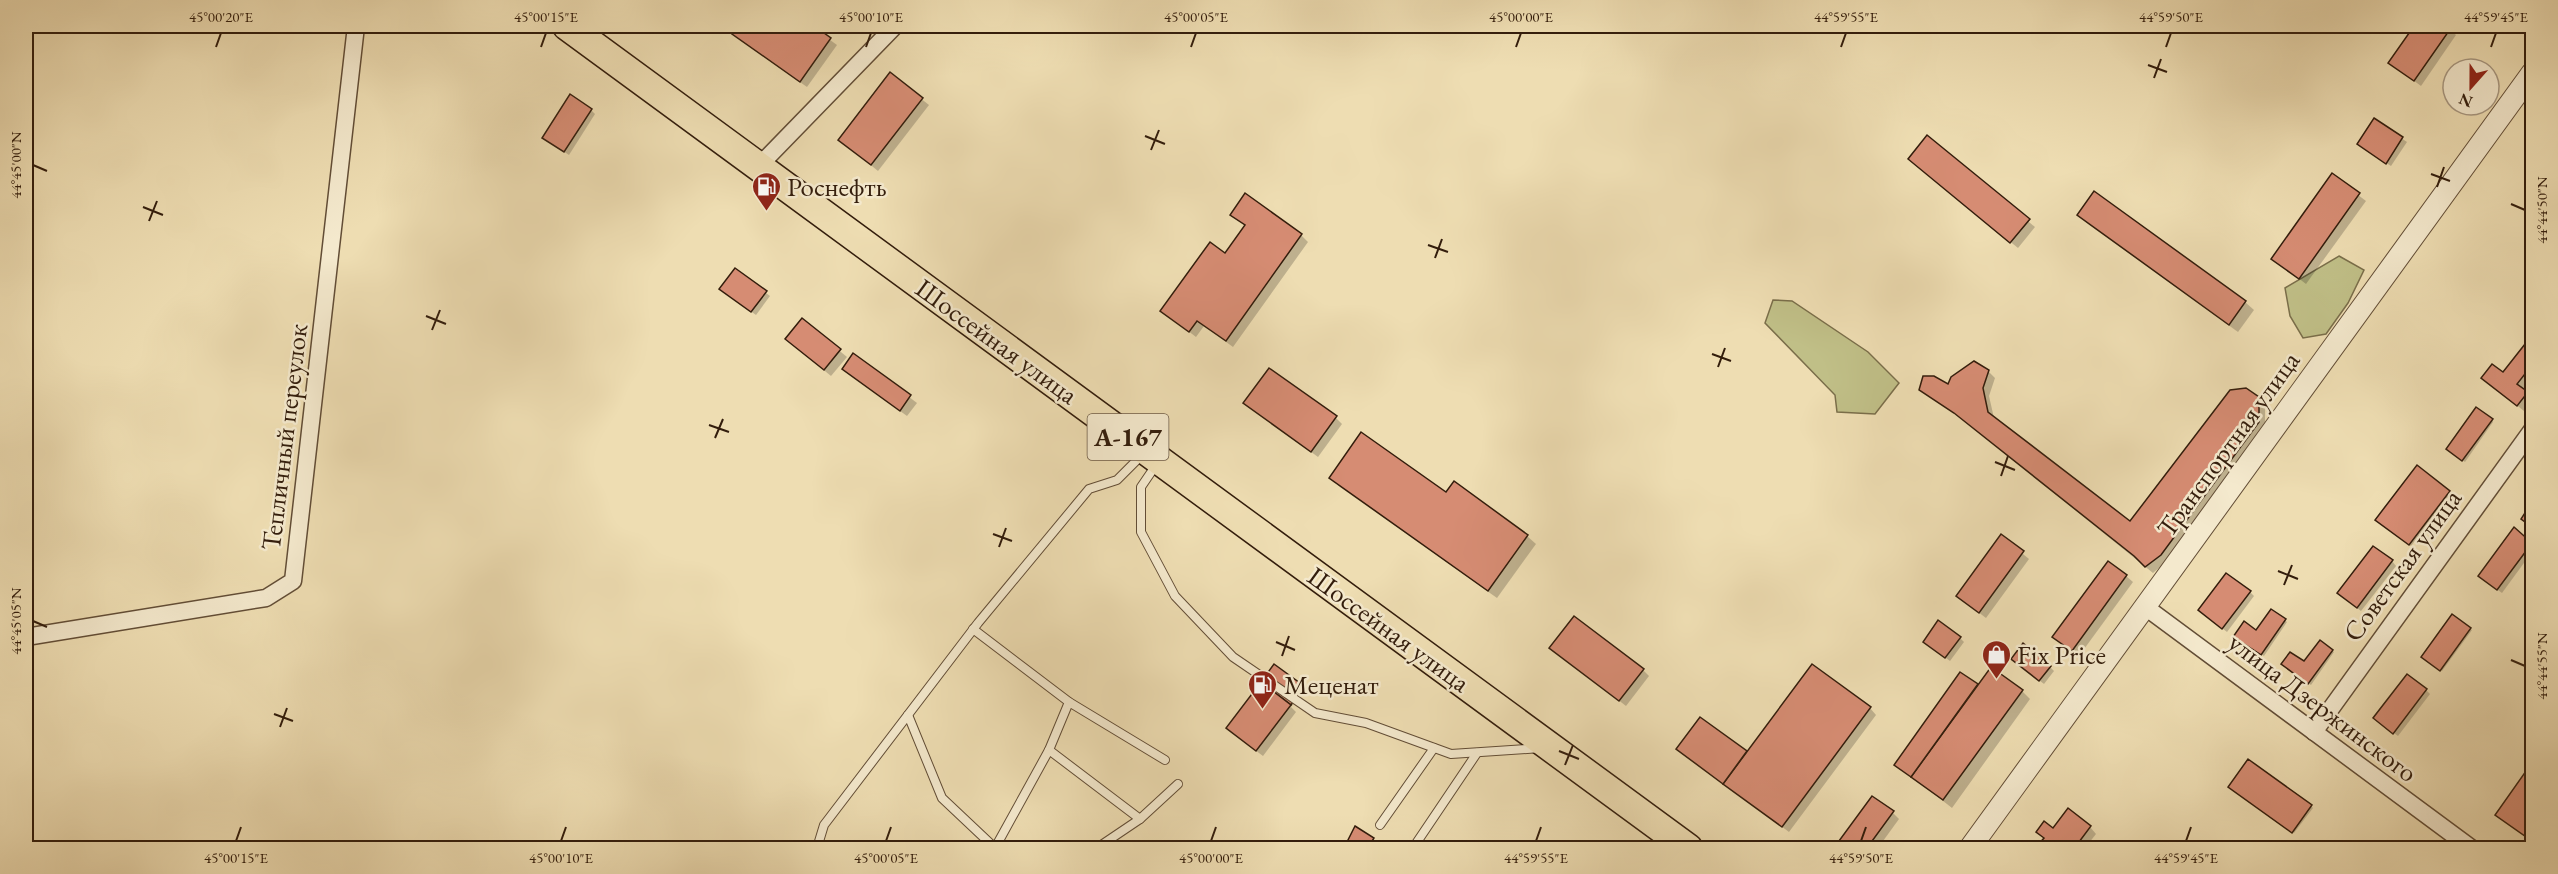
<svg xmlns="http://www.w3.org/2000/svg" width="2558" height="874" font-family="'EB Garamond',serif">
<rect width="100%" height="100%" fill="#eeddb2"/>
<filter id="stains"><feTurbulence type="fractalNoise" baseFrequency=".00333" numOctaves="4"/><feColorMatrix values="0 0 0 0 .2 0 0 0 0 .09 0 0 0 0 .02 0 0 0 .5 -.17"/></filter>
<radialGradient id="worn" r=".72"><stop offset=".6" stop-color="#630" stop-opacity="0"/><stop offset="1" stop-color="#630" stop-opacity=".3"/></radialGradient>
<g fill="#c0bf87" stroke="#7a6e4a" stroke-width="1.5">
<path d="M 2339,256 L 2364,270 L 2348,303 L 2326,334 L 2303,338 L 2290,316 L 2285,288 Z"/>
<path d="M 1773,300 L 1792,301 L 1868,352 L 1899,383 L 1875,414 L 1837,412 L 1835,395 L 1765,323 Z"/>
</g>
<g fill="#0003">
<path d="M 739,26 L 811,26 L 837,45 L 807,87 L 740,40 L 734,34 Z"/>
<path d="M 2416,26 L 2445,26 L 2456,35 L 2421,86 L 2390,63 Z"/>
<path d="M 890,74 L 929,105 L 878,171 L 840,140 Z"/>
<path d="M 591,110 L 595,114 L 569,155 L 548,141 Z"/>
<path d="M 2374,120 L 2407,142 L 2391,166 L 2363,148 Z"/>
<path d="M 1927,137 L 2035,227 L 2018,248 L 1916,165 Z"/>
<path d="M 2332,175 L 2366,201 L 2306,284 L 2273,259 Z"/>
<path d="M 1232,214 L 1301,235 L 1308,242 L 1233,347 L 1204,326 L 1196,337 L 1162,311 L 1226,255 L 1246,226 Z"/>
<path d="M 2079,215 L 2245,302 L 2254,310 L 2238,332 L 2088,224 Z"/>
<path d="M 736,270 L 770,296 L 756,315 L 725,293 Z"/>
<path d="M 802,320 L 847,357 L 831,376 L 793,345 Z"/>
<path d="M 2529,341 L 2532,344 L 2532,380 L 2524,391 L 2532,401 L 2524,411 L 2490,384 L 2503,375 Z"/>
<path d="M 854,355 L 917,403 L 907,416 L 850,375 Z"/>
<path d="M 1988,371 L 1995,378 L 1989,396 L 1994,418 L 2131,523 L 2258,398 L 2265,405 L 2265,429 L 2167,561 L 2153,573 L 1962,419 L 1921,390 L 1949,387 Z"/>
<path d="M 1245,403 L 1336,418 L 1342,424 L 1318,457 Z"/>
<path d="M 2492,420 L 2493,422 L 2465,462 L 2449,450 Z"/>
<path d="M 2417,467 L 2451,493 L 2411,546 L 2377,519 Z"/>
<path d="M 1331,478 L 1446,495 L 1527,536 L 1536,544 L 1497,598 L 1340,487 Z"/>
<path d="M 2515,529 L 2532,543 L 2532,552 L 2502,593 L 2484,580 Z"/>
<path d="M 2001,536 L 2029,559 L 1986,618 L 1965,602 Z"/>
<path d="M 2392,561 L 2396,566 L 2361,611 L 2343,597 Z"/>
<path d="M 2126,576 L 2133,582 L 2079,656 L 2054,637 Z"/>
<path d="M 2250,592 L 2254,596 L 2227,632 L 2204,614 Z"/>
<path d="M 2271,611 L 2287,622 L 2264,656 L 2237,638 L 2257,632 Z"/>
<path d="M 2470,629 L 2472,630 L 2442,671 L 2424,658 Z"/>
<path d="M 1960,638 L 1964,642 L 1950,661 L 1925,642 Z"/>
<path d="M 2320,642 L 2334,652 L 2311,685 L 2285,666 L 2304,663 Z"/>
<path d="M 1551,648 L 1643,670 L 1649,676 L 1626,706 Z"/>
<path d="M 2017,663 L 2050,667 L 2054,671 L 2044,684 Z"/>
<path d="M 1275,666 L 1305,689 L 1291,707 L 1296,712 L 1263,756 L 1235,735 Z"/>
<path d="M 1961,674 L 1978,686 L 2022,691 L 2030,699 L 1952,808 L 1896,764 Z"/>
<path d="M 2426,690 L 2430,694 L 2398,736 L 2379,722 Z"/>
<path d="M 1870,708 L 1876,715 L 1789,832 L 1678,749 L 1700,719 L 1747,753 Z"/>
<path d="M 2526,774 L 2532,778 L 2532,842 L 2497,815 Z"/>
<path d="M 2231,788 L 2311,806 L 2313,808 L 2294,833 Z"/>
<path d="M 1893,813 L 1899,819 L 1878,848 L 1842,848 L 1838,845 Z"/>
<path d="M 2090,827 L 2096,834 L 2085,848 L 2037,848 L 2045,839 Z"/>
<path d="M 1356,828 L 1378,844 L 1374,848 L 1357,848 L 1349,842 Z"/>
</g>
<g fill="#d68c73" stroke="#331d0c" stroke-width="1.5">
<path d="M 737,26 L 814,26 L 831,38 L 800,82 L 732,34 Z"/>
<path d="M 2414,26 L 2448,26 L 2451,28 L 2414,81 L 2388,63 Z"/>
<path d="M 890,72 L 923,98 L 871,165 L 838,140 Z"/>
<path d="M 570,94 L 592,109 L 564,152 L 542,138 Z"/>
<path d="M 2374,118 L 2403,137 L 2386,164 L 2357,144 Z"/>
<path d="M 1927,135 L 2030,219 L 2010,243 L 1908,159 Z"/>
<path d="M 2332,173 L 2360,193 L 2299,279 L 2271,259 Z"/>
<path d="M 2094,191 L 2246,301 L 2229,325 L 2077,215 Z"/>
<path d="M 1245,193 L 1302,234 L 1226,341 L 1197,321 L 1189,332 L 1160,311 L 1210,242 L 1225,253 L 1245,225 L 1230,215 Z"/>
<path d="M 735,268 L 767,291 L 751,312 L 719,289 Z"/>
<path d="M 802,318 L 841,349 L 824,370 L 785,339 Z"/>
<path d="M 2529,339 L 2532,342 L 2532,365 L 2517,384 L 2528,392 L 2517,406 L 2481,378 L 2492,364 L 2503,372 Z"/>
<path d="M 853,353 L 911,395 L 900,411 L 842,369 Z"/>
<path d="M 1974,361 L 1989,370 L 1983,388 L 1988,412 L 2130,521 L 2230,390 L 2246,388 L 2259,397 L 2259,422 L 2161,555 L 2145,567 L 2134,556 L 1954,413 L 1919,390 L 1923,376 L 1934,376 L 1948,384 L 1951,377 Z"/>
<path d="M 1269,368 L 1337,416 L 1311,452 L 1243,403 Z"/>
<path d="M 2476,407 L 2493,419 L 2462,461 L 2446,449 Z"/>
<path d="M 1361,432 L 1446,492 L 1454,481 L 1528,535 L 1488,591 L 1329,478 Z"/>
<path d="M 2417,465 L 2450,491 L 2409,545 L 2375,520 Z"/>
<path d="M 2532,502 L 2532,527 L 2521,519 Z"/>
<path d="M 2514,527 L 2532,543 L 2497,590 L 2478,576 Z"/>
<path d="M 2001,534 L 2024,551 L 1979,613 L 1956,596 Z"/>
<path d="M 2373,546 L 2393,560 L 2357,608 L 2337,593 Z"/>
<path d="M 2108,561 L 2127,575 L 2072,651 L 2052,637 Z"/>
<path d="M 2226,573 L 2251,591 L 2222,629 L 2198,610 Z"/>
<path d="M 2271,609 L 2286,619 L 2261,655 L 2233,637 L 2244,621 L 2256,630 Z"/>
<path d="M 2452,614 L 2471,628 L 2440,671 L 2421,657 Z"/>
<path d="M 1574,616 L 1644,669 L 1619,701 L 1549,648 Z"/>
<path d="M 1938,620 L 1961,637 L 1945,658 L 1923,642 Z"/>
<path d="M 2320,640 L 2333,650 L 2308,684 L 2281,664 L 2290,652 L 2304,661 Z"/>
<path d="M 2023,643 L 2051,666 L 2039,681 L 2011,659 Z"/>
<path d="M 1274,664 L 1304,686 L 1291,705 L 1261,682 Z"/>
<path d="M 1812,664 L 1871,707 L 1782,827 L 1723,784 Z"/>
<path d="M 1991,667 L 2023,690 L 1943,800 L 1911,777 Z"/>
<path d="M 1960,672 L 1978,684 L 1911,777 L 1894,765 Z"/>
<path d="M 2407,674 L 2427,689 L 2393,734 L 2373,718 Z"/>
<path d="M 1261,682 L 1291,705 L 1256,751 L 1226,728 Z"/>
<path d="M 1700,717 L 1747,751 L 1723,784 L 1676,749 Z"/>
<path d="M 2248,759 L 2312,805 L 2292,833 L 2228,787 Z"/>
<path d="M 2526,771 L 2532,776 L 2532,841 L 2495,815 Z"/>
<path d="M 1872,796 L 1894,811 L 1867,848 L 1841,848 L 1836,845 Z"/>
<path d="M 2068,808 L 2091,826 L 2079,842 L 2085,848 L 2035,848 L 2044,838 L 2036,832 L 2044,821 L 2053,828 Z"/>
<path d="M 1355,826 L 1374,838 L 1368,848 L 1357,848 L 1347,842 Z"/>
</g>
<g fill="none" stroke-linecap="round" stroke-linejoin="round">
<defs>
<g id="service">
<path d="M 1156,465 L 1141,487 L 1141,532 L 1175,596 L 1233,657 L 1315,713 L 1366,723 L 1451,754 L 1541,748"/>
<path d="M 973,629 L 1069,702 L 1165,760"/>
<path d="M 908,715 L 942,798 L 995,848"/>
<path d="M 1049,750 L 1140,819"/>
<path d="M 1380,825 L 1434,748"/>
<path d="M 817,848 L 824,825 L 978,623 L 1089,489 L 1117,480 L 1144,453"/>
<path d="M 995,848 L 1049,750 L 1069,702"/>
<path d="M 1097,848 L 1140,819 L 1178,784"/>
<path d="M 1413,848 L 1477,753"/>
</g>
<g id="minor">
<path d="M 759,166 L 895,26"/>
<path d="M 2144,606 L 2471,848"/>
<path d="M 26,637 L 266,598 L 293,581 L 356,26"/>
<path d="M 2314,732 L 2532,430"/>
</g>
<path id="tertiary" d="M 1970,848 L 2532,73"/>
<path id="trunk" d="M 567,26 L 1688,848"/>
</defs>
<use href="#service" stroke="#624d36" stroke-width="10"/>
<use href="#minor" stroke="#624d36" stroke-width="19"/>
<use href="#tertiary" stroke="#624d36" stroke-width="23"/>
<use href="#trunk" stroke="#331d0c" stroke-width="31"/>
<use href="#service" stroke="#f4e9cd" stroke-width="8"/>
<use href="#minor" stroke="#f4e9cd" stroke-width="16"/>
<use href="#tertiary" stroke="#f4e9cd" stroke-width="21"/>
<use href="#trunk" stroke="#eeddb2" stroke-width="28"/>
</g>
<path fill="none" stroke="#331d0c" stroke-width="2" d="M 216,47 L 221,33M 541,47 L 546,33M 866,47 L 871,33M 1191,47 L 1196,33M 1516,47 L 1521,33M 1841,47 L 1846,33M 2166,47 L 2171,33M 2491,47 L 2496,33M 2148,65 L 2167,72M 2154,78 L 2161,59M 1145,136 L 1165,144M 1151,150 L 1159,130M 33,165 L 47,171M 2431,174 L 2450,181M 2437,187 L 2444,167M 2511,204 L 2525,210M 143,207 L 163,215M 149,221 L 157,201M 1428,245 L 1448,252M 1435,258 L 1442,239M 426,316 L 446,324M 432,330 L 440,310M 1712,354 L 1731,361M 1718,367 L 1725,348M 709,425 L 729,432M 715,438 L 723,419M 1995,462 L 2015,470M 2001,476 L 2008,456M 993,534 L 1012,541M 999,547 L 1006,528M 2278,571 L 2298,579M 2284,585 L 2292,565M 33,621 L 47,627M 1276,642 L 1295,650M 1282,656 L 1289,636M 2511,660 L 2525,666M 274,714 L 293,721M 280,727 L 287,708M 1559,751 L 1579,759M 1565,765 L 1573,745M 236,841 L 241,827M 561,841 L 566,827M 886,841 L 891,827M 1211,841 L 1216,827M 1536,841 L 1541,827M 1861,841 L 1866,827M 2186,841 L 2191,827"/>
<defs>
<symbol id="fuel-pin" viewBox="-11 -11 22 30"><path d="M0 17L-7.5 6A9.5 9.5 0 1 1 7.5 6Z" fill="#8f2418" stroke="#f4e9cd"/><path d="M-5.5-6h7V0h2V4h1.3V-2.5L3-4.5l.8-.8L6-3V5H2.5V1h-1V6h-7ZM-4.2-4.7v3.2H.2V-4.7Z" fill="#fff"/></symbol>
<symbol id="shop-pin" viewBox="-11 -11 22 30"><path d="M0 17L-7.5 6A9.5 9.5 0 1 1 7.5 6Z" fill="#8f2418" stroke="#f4e9cd"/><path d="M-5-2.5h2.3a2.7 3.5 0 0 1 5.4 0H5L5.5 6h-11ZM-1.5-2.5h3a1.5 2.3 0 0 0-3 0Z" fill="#fff"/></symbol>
</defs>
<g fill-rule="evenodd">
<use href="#fuel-pin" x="750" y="170" width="33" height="45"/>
<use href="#shop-pin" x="1980" y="638" width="33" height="45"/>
<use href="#fuel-pin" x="1246" y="668" width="33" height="45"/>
</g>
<g text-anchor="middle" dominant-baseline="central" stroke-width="5" stroke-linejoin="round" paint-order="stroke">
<rect fill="#f4e9cd" stroke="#6d5a46" stroke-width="1.5" x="1087.5" y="414" width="81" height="46" rx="4.5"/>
<g font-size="26" font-weight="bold" fill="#331d0c">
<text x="1128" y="437">А-167</text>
</g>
<g font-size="27" fill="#331d0c" stroke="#f4e9cd" text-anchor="start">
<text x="787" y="186">Роснефть</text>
<text x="2017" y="654">Fix Price</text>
<text x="1284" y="684">Меценат</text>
</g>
<g font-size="27" fill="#331d0c" stroke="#f4e9cd">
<text transform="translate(997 341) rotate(36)">Шоссейная улица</text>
<text transform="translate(284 437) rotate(-83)">Тепличный переулок</text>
<text transform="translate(2228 444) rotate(-54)">Транспортная улица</text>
<text transform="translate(2402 565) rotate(-54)">Советская улица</text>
<text transform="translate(1389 629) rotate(36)">Шоссейная улица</text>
<text transform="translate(2323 707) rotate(37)">улица Дзержинского</text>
</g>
</g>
<rect width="2558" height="874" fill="none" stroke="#eeddb2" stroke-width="66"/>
<g transform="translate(2471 87) rotate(201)"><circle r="28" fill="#f4e9cd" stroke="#a79780" stroke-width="1.5"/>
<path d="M0-4.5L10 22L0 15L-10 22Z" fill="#8f2418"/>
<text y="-9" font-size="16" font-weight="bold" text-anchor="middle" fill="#331d0c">N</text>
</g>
<rect x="33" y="33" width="2492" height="808" fill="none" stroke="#331d0c" stroke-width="2"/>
<g font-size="15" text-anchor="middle" fill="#331d0c">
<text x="221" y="22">45°00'20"E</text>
<text x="546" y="22">45°00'15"E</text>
<text x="871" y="22">45°00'10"E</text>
<text x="1196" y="22">45°00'05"E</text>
<text x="1521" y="22">45°00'00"E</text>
<text x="1846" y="22">44°59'55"E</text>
<text x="2171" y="22">44°59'50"E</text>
<text x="2496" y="22">44°59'45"E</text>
<text transform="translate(16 165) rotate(-90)" y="5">44°45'00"N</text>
<text transform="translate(2542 210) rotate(-90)" y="5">44°44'50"N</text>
<text transform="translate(16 621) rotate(-90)" y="5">44°45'05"N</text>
<text transform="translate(2542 666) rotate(-90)" y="5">44°44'55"N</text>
<text x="236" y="863">45°00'15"E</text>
<text x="561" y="863">45°00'10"E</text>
<text x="886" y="863">45°00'05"E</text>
<text x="1211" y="863">45°00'00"E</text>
<text x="1536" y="863">44°59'55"E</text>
<text x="1861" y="863">44°59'50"E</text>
<text x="2186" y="863">44°59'45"E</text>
</g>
<rect width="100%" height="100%" filter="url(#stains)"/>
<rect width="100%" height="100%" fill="url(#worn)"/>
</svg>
